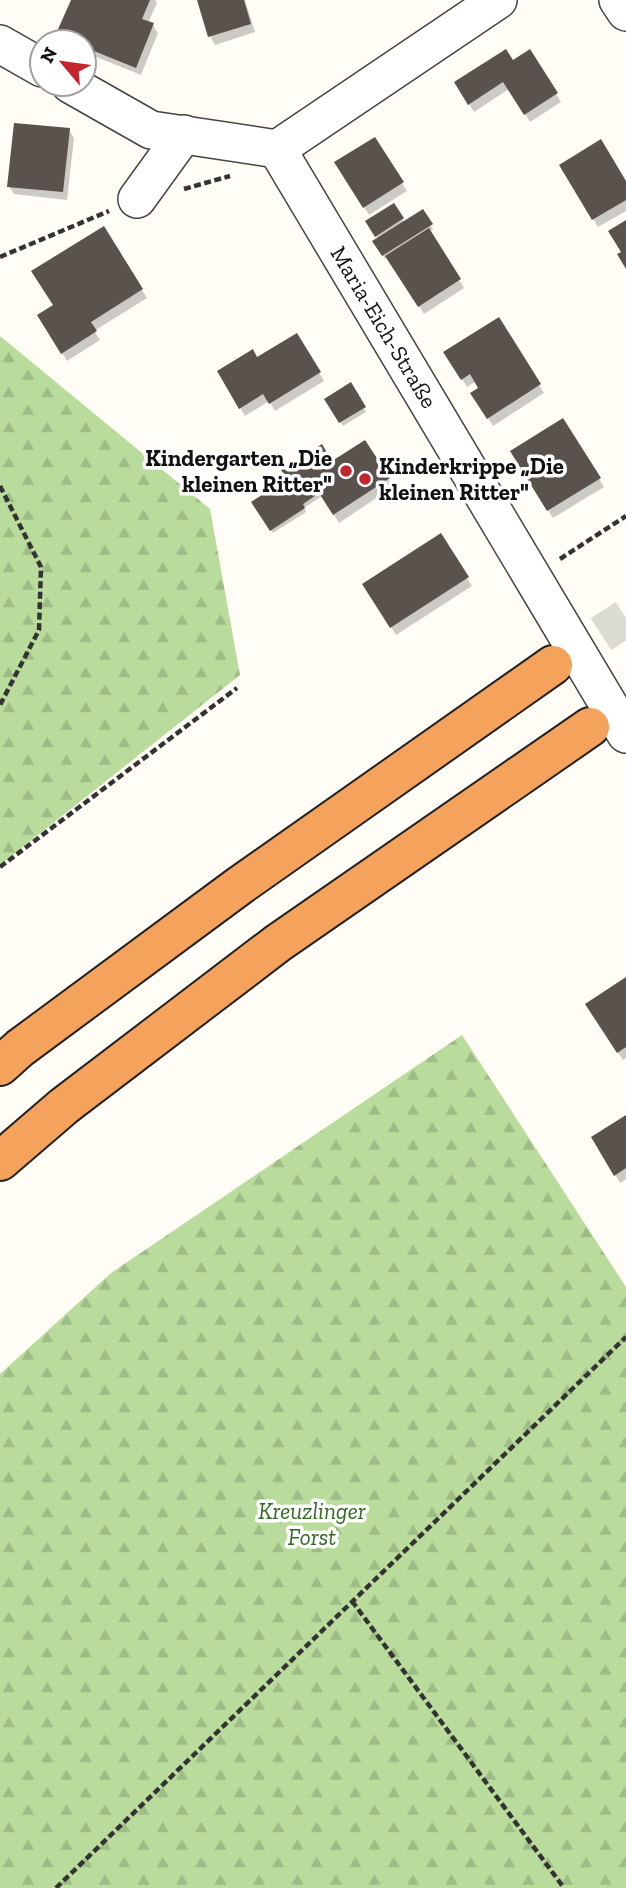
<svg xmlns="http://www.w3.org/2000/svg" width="626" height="1888" font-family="'Zilla Slab',serif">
<defs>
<pattern id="forest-firs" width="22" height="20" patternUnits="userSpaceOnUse" patternTransform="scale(1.75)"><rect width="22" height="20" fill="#b9dc9c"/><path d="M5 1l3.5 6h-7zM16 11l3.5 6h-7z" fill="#9ebc85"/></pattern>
</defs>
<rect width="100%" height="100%" fill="#fffdf5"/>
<g fill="url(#forest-firs)">
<path d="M 0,336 L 210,509 L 240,675 L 0,865 Z"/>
<path d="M 462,1035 L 626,1287 L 626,1888 L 0,1888 L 0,1374 L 111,1273 Z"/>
</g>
<g fill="#0003">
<path d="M 73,0 L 155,0 L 157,3 L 148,23 L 153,25 L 158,33 L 141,75 L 84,52 L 84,42 L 61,42 L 57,35 Z"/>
<path d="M 199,0 L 245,0 L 255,32 L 215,45 L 210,36 Z"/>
<path d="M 513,63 L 556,94 L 561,102 L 530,122 L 509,89 L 474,112 L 461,91 Z"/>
<path d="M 69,130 L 74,138 L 67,200 L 14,194 L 9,186 Z"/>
<path d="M 374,139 L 407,191 L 369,215 L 337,163 Z"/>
<path d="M 561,165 L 626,184 L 626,211 L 598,227 Z"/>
<path d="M 393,205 L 405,223 L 422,211 L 433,229 L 429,232 L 464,288 L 424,314 L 392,265 L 387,258 L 385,259 L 376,245 L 378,239 L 367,222 Z"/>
<path d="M 103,228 L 147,298 L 94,331 L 100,340 L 67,361 L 39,316 L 55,306 Z"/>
<path d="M 499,319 L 544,393 L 493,426 L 473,393 L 480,389 L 476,381 L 467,387 L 446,353 Z"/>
<path d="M 297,335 L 324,381 L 275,411 L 269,401 L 245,416 L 219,372 L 256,359 Z"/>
<path d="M 350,385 L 366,412 L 343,426 L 327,400 Z"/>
<path d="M 563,420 L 604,487 L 553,518 L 512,452 Z"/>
<path d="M 365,442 L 393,487 L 339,523 L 322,496 L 304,508 L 306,512 L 273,533 L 254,503 L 332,463 Z"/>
<path d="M 440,536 L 472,586 L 396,635 L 364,584 Z"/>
<path d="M 626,979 L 626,1058 L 623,1060 L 592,1013 Z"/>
<path d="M 626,1117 L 626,1179 L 620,1183 L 593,1137 Z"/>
</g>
<g fill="#5a524d">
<path d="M 71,0 L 150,0 L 142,19 L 154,23 L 136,68 L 84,47 L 84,42 L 72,42 L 55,36 Z"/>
<path d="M 197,0 L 244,0 L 251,24 L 208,37 Z"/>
<path d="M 506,49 L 513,60 L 530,49 L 558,93 L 524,115 L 503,82 L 468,105 L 454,82 Z"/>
<path d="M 14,123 L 70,128 L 63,192 L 7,187 Z"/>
<path d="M 375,137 L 404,182 L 363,208 L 334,162 Z"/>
<path d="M 601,139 L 626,181 L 626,200 L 592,220 L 559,165 Z"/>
<path d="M 394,203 L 404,218 L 375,237 L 365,221 Z"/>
<path d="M 423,209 L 433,224 L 382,256 L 372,241 Z"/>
<path d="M 626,220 L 626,269 L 617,254 L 621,252 L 608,231 Z"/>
<path d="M 104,226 L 143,289 L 91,322 L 97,331 L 61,354 L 37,315 L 53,305 L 31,271 Z"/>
<path d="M 429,228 L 461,279 L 418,307 L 385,256 Z"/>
<path d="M 499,317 L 541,384 L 487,419 L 470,393 L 478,388 L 470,374 L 461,380 L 443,352 Z"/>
<path d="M 297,333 L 321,372 L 269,404 L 263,394 L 239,409 L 217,371 L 253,349 L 257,357 Z"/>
<path d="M 351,382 L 366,407 L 339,423 L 324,399 Z"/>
<path d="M 563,418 L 601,478 L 547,511 L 510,451 Z"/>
<path d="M 365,440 L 390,478 L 333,515 L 319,493 L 303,504 L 305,508 L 270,531 L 251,502 L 287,479 L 281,470 L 322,444 L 332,461 Z"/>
<path d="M 441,533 L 469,577 L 390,628 L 362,584 Z"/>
<path d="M 626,977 L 626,1047 L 617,1053 L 585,1004 Z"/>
<path d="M 626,1115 L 626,1168 L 614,1176 L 591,1137 Z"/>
</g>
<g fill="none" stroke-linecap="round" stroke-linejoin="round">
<path stroke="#dbdad3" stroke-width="38" stroke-dasharray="38 19" stroke-linecap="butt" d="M 553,665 L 626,618"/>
<defs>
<g id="minor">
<path d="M 498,0 L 277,149 L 626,734"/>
<path d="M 618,0 L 626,12"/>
<path d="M 0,44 L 42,68"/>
<path d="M 70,84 L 151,130 L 277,149"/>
<path d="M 137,199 L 184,134"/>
</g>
<g id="highway">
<path d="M 0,1066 L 20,1048 L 239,886 L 553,665"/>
<path d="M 0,1161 L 64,1106 L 278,943 L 590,727"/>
</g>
</defs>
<use href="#minor" stroke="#444" stroke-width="40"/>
<use href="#highway" stroke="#222" stroke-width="42"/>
<g stroke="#333" stroke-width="4.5" stroke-dasharray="7 3.5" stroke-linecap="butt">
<path d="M 184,189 L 230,176"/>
<path d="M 0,257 L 109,211"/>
<path d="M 0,486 L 41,567 L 39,630 L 0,705"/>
<path d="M 560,559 L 626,516"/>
<path d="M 0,867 L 237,688"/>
<path d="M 352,1601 L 564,1888"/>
<path d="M 56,1888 L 626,1337"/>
</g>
<use href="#minor" stroke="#fff" stroke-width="37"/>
<use href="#highway" stroke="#f5a25d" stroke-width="38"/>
</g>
<g fill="#c4262e" stroke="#fff" stroke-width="2.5">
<circle cx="346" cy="471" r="7"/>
<circle cx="365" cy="479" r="7"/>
</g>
<g text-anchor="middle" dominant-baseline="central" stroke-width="7" stroke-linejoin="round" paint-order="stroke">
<g font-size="23" fill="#111" stroke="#fff">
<text transform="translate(384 327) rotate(59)">Maria-Eich-Straße</text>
</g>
<g font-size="23" font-weight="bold" fill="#111" stroke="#fff" text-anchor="end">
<text x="332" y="458">Kindergarten „Die<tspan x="332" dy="26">kleinen Ritter"</tspan></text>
<text x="379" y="466" text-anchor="start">Kinderkrippe „Die<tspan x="379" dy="26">kleinen Ritter"</tspan></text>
</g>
<g font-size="23" font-style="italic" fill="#2f6b1f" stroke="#fff">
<text x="312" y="1511">Kreuzlinger<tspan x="312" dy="26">Forst</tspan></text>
</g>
</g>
<g transform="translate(63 63) rotate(299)"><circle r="33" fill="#ffffff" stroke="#a0a0a0" stroke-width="2"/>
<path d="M0-5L12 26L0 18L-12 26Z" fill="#c4262e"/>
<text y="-10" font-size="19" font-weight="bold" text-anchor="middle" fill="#111111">N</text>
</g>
</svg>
